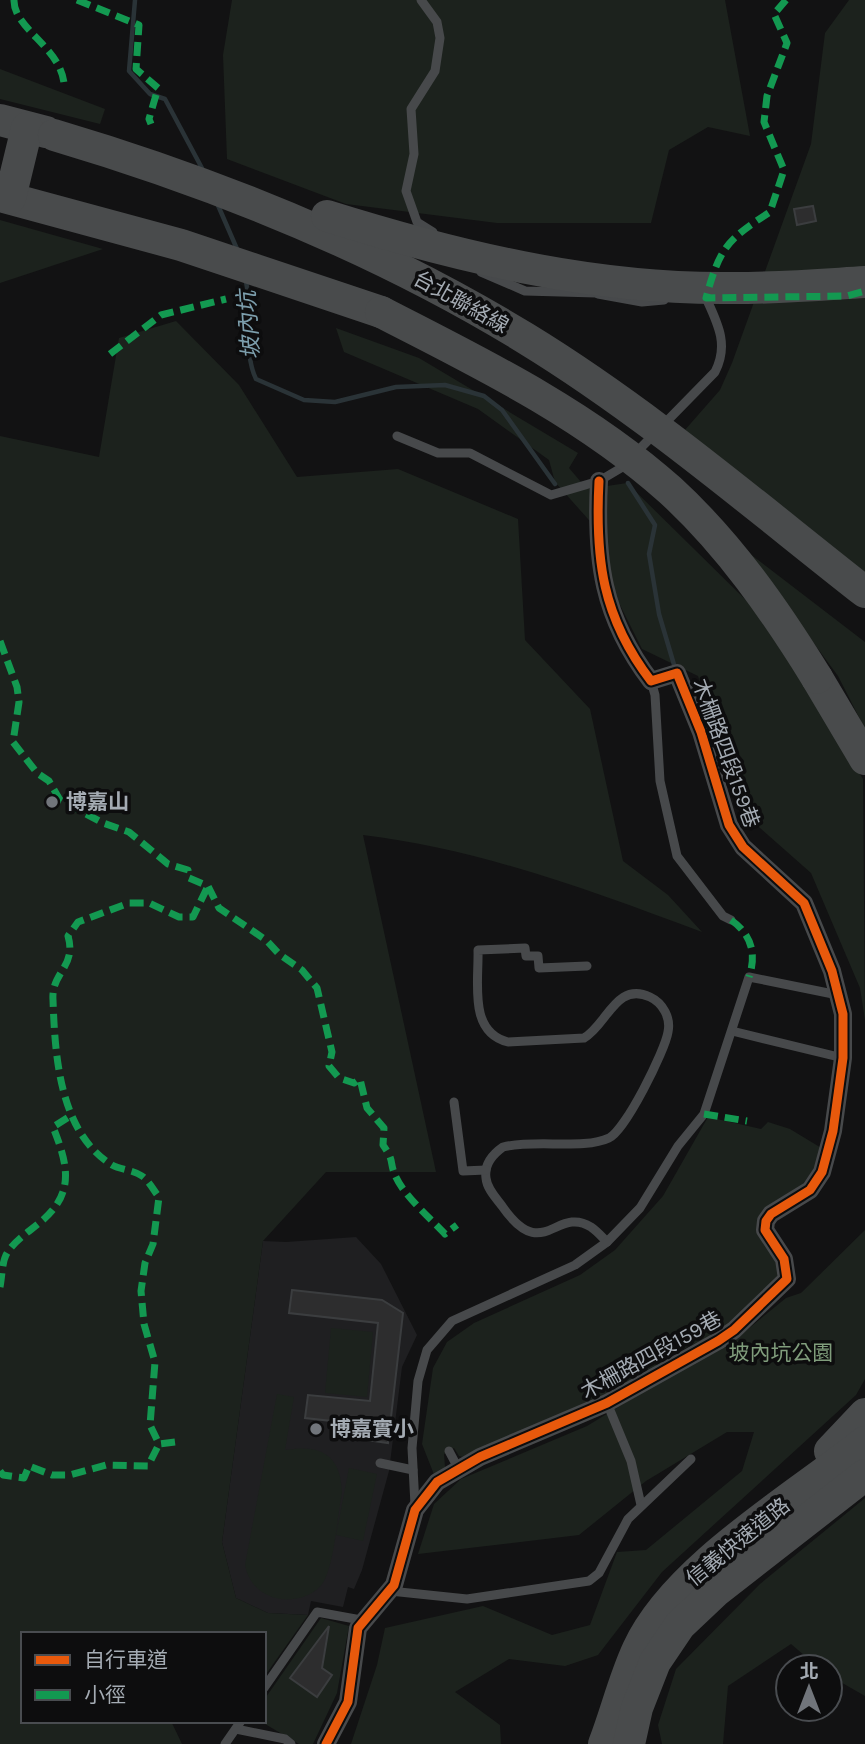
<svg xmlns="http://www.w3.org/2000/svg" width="865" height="1744" font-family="Karla,'Noto Sans TC',sans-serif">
<rect width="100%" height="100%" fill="#121213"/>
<path fill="#1f1f21" d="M 356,1237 L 381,1264 L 417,1335 L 402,1367 L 389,1471 L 362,1570 L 354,1589 L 348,1587 L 343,1607 L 311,1601 L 308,1615 L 268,1613 L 236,1598 L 222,1542 L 263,1241 L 286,1242 Z"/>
<g fill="#1c221d">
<path d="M 232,0 L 725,0 L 750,136 L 708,127 L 669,150 L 651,223 L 497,223 L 346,204 L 227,159 L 223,55 Z"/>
<path d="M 849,0 L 865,0 L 865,575 L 684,431 L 720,390 L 732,363 L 811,144 L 825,33 Z"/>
<path d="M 0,69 L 105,109 L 100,124 L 0,99 Z"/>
<path d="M 0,220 L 103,249 L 0,283 Z"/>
<path d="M 176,321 L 239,385 L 297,477 L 398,469 L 518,519 L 525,640 L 590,709 L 623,861 L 668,895 L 702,932 C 592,891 480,849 363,835 L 436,1172 L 326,1172 L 263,1241 L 222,1542 L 236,1598 L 268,1613 L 308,1615 L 264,1677 L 264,1634 L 23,1634 L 23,1721 L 171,1721 L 182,1744 L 0,1744 L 0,436 L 99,457 L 119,338 Z"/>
<path d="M 336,328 L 419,358 L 578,453 L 569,468 L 587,489 L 627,483 L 757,611 L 863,779 L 865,1020 L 860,988 L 811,873 L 742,812 L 698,676 L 642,649 L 616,597 L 596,528 L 555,482 L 549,460 L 478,409 L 344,352 Z"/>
<path d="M 745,550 L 865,642 L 865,729 L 838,676 Z"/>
<path d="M 708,1117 L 761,1129 L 768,1122 L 790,1129 L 823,1149 C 807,1186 799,1190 766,1210 L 781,1267 L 780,1276 L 720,1332 L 672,1354 L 644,1375 L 603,1397 L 463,1457 L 459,1456 L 454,1448 L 444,1454 L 445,1467 L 435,1477 L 422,1444 L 433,1368 L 447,1342 L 474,1323 L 580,1275 L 615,1250 L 663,1196 Z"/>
<path d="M 865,1230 L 865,1379 L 856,1395 L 662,1572 L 598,1655 L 565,1666 L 509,1659 L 455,1692 L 500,1725 L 501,1744 L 351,1744 L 377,1665 L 385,1628 L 483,1606 L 552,1635 L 590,1625 L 617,1552 L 646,1550 L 742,1471 L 754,1432 L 727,1432 L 646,1481 L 579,1535 L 418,1554 L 434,1504 L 461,1479 L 587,1426 L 674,1373 L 726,1347 L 786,1298 L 801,1293 Z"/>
<path d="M 331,1328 L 373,1332 L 367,1397 L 325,1393 Z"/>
<path d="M 277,1394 L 294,1397 L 285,1450 C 320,1444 341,1454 342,1493 C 337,1518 335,1557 325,1579 C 316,1598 289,1603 272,1597 C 256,1591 248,1580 245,1565 Z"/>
<path d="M 349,1468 L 377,1474 L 363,1541 L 336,1535 Z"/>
<path d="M 865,1498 L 865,1696 L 830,1676 L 830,1667 L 818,1667 L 791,1644 L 728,1686 L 723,1744 L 662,1744 L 658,1725 L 676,1669 L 760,1584 Z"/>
<path d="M 321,1618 L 349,1626 L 337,1693 L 313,1744 L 299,1744 L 260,1721 L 264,1721 L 264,1700 Z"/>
</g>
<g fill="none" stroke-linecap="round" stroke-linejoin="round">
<g stroke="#2a3337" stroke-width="4.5">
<path d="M 135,0 L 129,71 L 150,94 L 165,99 L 204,172"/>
<path d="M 217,203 L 237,249"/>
<path d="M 245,278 C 254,310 242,350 256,379 L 304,400 L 335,402 L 396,387 L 445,385 L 484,396 L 502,410 L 555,484"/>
<path d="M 628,483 L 655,525 L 649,554 L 659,614 L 675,668"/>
</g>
</g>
<g fill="#2d2d2e" stroke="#3b3d3f" stroke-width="2">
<path d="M 813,206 L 816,221 L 797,225 L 794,209 Z"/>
<path d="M 292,1290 L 382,1300 L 403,1313 L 388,1443 L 366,1440 L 368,1425 L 305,1418 L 308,1395 L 370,1401 L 378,1323 L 289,1313 Z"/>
<path d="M 329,1626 L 322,1668 L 332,1675 L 317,1697 L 290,1678 Z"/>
</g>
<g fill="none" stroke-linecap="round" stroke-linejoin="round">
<g stroke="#47494b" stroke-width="9">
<path d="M 421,0 L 437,22 L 440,38 L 435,71 L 411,109 L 414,154 L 406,191 L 417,222 L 433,232"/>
<path d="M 481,272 L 525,291 L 596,293"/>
<path d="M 598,294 L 642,302 L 664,300"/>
<path d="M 397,436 L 438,453 L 470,453 L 551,495 L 599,481 L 621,468 L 715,372 C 729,345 718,324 706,298 L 702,298"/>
<path d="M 651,681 L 655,695 L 660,781 L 677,856 L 723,916 L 731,920"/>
<path d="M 587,966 L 539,968 L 538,956 L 526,956 L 525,948 L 478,950 C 479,982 468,1032 508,1042 L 584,1038 C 607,1025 616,981 650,997 C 663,1003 671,1018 668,1032 C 665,1051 625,1131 609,1138 C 584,1150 534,1139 503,1147 C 493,1154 484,1164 486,1178 C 487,1189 496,1198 502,1206 C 543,1265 556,1205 591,1227 C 597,1231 602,1237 607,1242"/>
<path d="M 732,1031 L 843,1058"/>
<path d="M 454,1102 L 463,1171 L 486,1170"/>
<path d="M 607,1403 L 631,1461 L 641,1505"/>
<path d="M 449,1451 L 458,1468"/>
<path d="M 380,1463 L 413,1470"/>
<path d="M 415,1505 L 412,1448 L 418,1381 L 427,1350 L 452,1321 L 575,1265 L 607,1242 L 640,1208 L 678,1146 L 704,1114 L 749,977 L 838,995"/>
<path d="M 390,1591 L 467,1599 L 589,1581 L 599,1573 L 628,1519 L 691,1459"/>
<path d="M 264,1688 L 317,1612 L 361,1620"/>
<path d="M 236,1729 L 285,1739 L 291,1744"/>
<path d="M 225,1744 L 241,1721"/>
</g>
<path stroke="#47494b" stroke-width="18" d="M 326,1744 L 348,1702 L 358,1628 L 394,1585 L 415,1510 L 437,1482 L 480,1457 L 607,1403 L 718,1341 L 734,1330 L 787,1279 L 784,1259 L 765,1230 L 766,1221 L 771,1214 L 810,1190 L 822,1172 L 833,1131 L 843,1058 L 843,1014 L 832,971 L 804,903 L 743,847 L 729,825 L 701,732 L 677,673 L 651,681 C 602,617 595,559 599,481"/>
<g stroke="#494b4c" stroke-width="32">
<path d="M 0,120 L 46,132"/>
<path d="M 0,196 L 181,245 L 381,312"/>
<path d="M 10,198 L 27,128"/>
<path d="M 817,678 L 865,759"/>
<path d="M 830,1451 L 865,1414"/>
<path d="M 604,1744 C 616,1713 624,1679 638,1649 C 675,1568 796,1497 865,1442"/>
<path d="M 629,1744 L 637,1708 L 655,1662 L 680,1625 L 716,1591 L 865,1475"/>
</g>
<g stroke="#494b4c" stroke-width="32">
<path d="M 54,135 C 219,184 378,248 525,338 C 646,412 754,505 865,592"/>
<path d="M 327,216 C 455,256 587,288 722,288 C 770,289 817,285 865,282"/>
<path d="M 381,312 C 481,363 585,414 670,490 C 729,544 775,610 817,678"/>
</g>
<g stroke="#139951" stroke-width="7" stroke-dasharray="14 7" stroke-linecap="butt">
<path d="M 14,0 C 13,28 60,47 64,83"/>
<path d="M 77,0 L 139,25 L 136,69 L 158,88 L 149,119 L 151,124"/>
<path d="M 786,0 L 774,14 L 787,43 L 767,96 L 764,122 L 784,170 L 770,212 C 727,240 720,247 706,298 L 847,296 L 865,291"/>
<path d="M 110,354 L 161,315 L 226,299"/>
<path d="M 0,641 L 17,687 L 19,702 L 13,742 L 37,773 L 49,781 L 60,800 L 103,823 L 129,832 L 168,864 L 188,870 L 189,878 L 208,886 L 219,908 L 266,940 L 279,954 L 302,970 L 317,988 L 332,1052 L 329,1066 L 339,1078 L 354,1083 L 360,1079 L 367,1108 L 384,1128 L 383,1145 C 395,1162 389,1161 395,1175 C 403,1195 431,1219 445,1234 L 457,1225"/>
<path d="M 731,920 C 751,934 757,953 749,977"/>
<path d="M 704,1114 L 747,1121"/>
<path d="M 0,1287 C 2,1277 2,1263 6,1255 C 13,1242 27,1233 38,1224 C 75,1195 69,1167 53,1127 L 72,1115"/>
<path d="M 175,1442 L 159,1444 L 150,1425 L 155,1362 L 144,1324 L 141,1291 L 145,1263 L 153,1244 L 159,1197 C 154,1191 149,1181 142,1176 C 134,1170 121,1170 112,1165 C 59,1132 55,1055 53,1000 C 51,972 77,967 68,936 L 78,922 L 129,903 L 149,903 L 179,917 L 193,917 L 208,886"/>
<path d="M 0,1471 L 3,1475 L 24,1478 L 29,1466 L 52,1475 L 70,1475 L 106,1465 L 148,1466 L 159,1444"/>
</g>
<defs>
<path id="cycleway" d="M 326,1744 L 348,1702 L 358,1628 L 394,1585 L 415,1510 L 437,1482 L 480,1457 L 607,1403 L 718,1341 L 734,1330 L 787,1279 L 784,1259 L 765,1230 L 766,1221 L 771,1214 L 810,1190 L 822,1172 L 833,1131 L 843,1058 L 843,1014 L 832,971 L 804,903 L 743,847 L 729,825 L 701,732 L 677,673 L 651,681 C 602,617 595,559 599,481"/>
</defs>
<use href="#cycleway" stroke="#0d0d0e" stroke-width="13"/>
<use href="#cycleway" stroke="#e8590c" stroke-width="9"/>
</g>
<g fill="#71757b" stroke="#0d0d0e" stroke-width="2.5">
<circle cx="52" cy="802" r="7"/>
<circle cx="316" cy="1429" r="7"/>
</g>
<g text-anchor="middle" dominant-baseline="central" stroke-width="7" stroke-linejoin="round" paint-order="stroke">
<g font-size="21" fill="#a4abb3" stroke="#0d0d0e">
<text transform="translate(461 302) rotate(29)">台北聯絡線</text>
<text transform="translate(726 753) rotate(70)">木柵路四段159巷</text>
<text transform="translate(651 1355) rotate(-29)">木柵路四段159巷</text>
<text transform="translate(738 1542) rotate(-39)">信義快速道路</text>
</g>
<g font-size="21" font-weight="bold" fill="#a4abb3" stroke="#0d0d0e" text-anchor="start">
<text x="66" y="802">博嘉山</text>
<text x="330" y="1429">博嘉實小</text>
</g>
<g font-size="21" fill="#809d7c" stroke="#0d0d0e">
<text x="781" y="1353">坡內坑公園</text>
</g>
<g font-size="23" font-style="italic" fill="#7c9eac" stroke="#0d0d0e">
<text transform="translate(249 325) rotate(-94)">坡內坑</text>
</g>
</g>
<rect x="21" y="1632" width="245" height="91" fill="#0d0d0e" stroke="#494c50" stroke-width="2"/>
<rect x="35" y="1655" width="35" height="10" fill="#e8590c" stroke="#494c50" stroke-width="2"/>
<text x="84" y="1667" font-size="21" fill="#a4abb3">自行車道</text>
<rect x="35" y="1690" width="35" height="10" fill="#139951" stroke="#494c50" stroke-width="2"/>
<text x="84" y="1702" font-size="21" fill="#a4abb3">小徑</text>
<g transform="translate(809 1688)"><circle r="33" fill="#0d0d0e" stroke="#494c50" stroke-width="2"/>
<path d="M0-5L12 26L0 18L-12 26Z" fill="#71757b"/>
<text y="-10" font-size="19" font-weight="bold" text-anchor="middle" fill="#a4abb3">北</text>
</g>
</svg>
